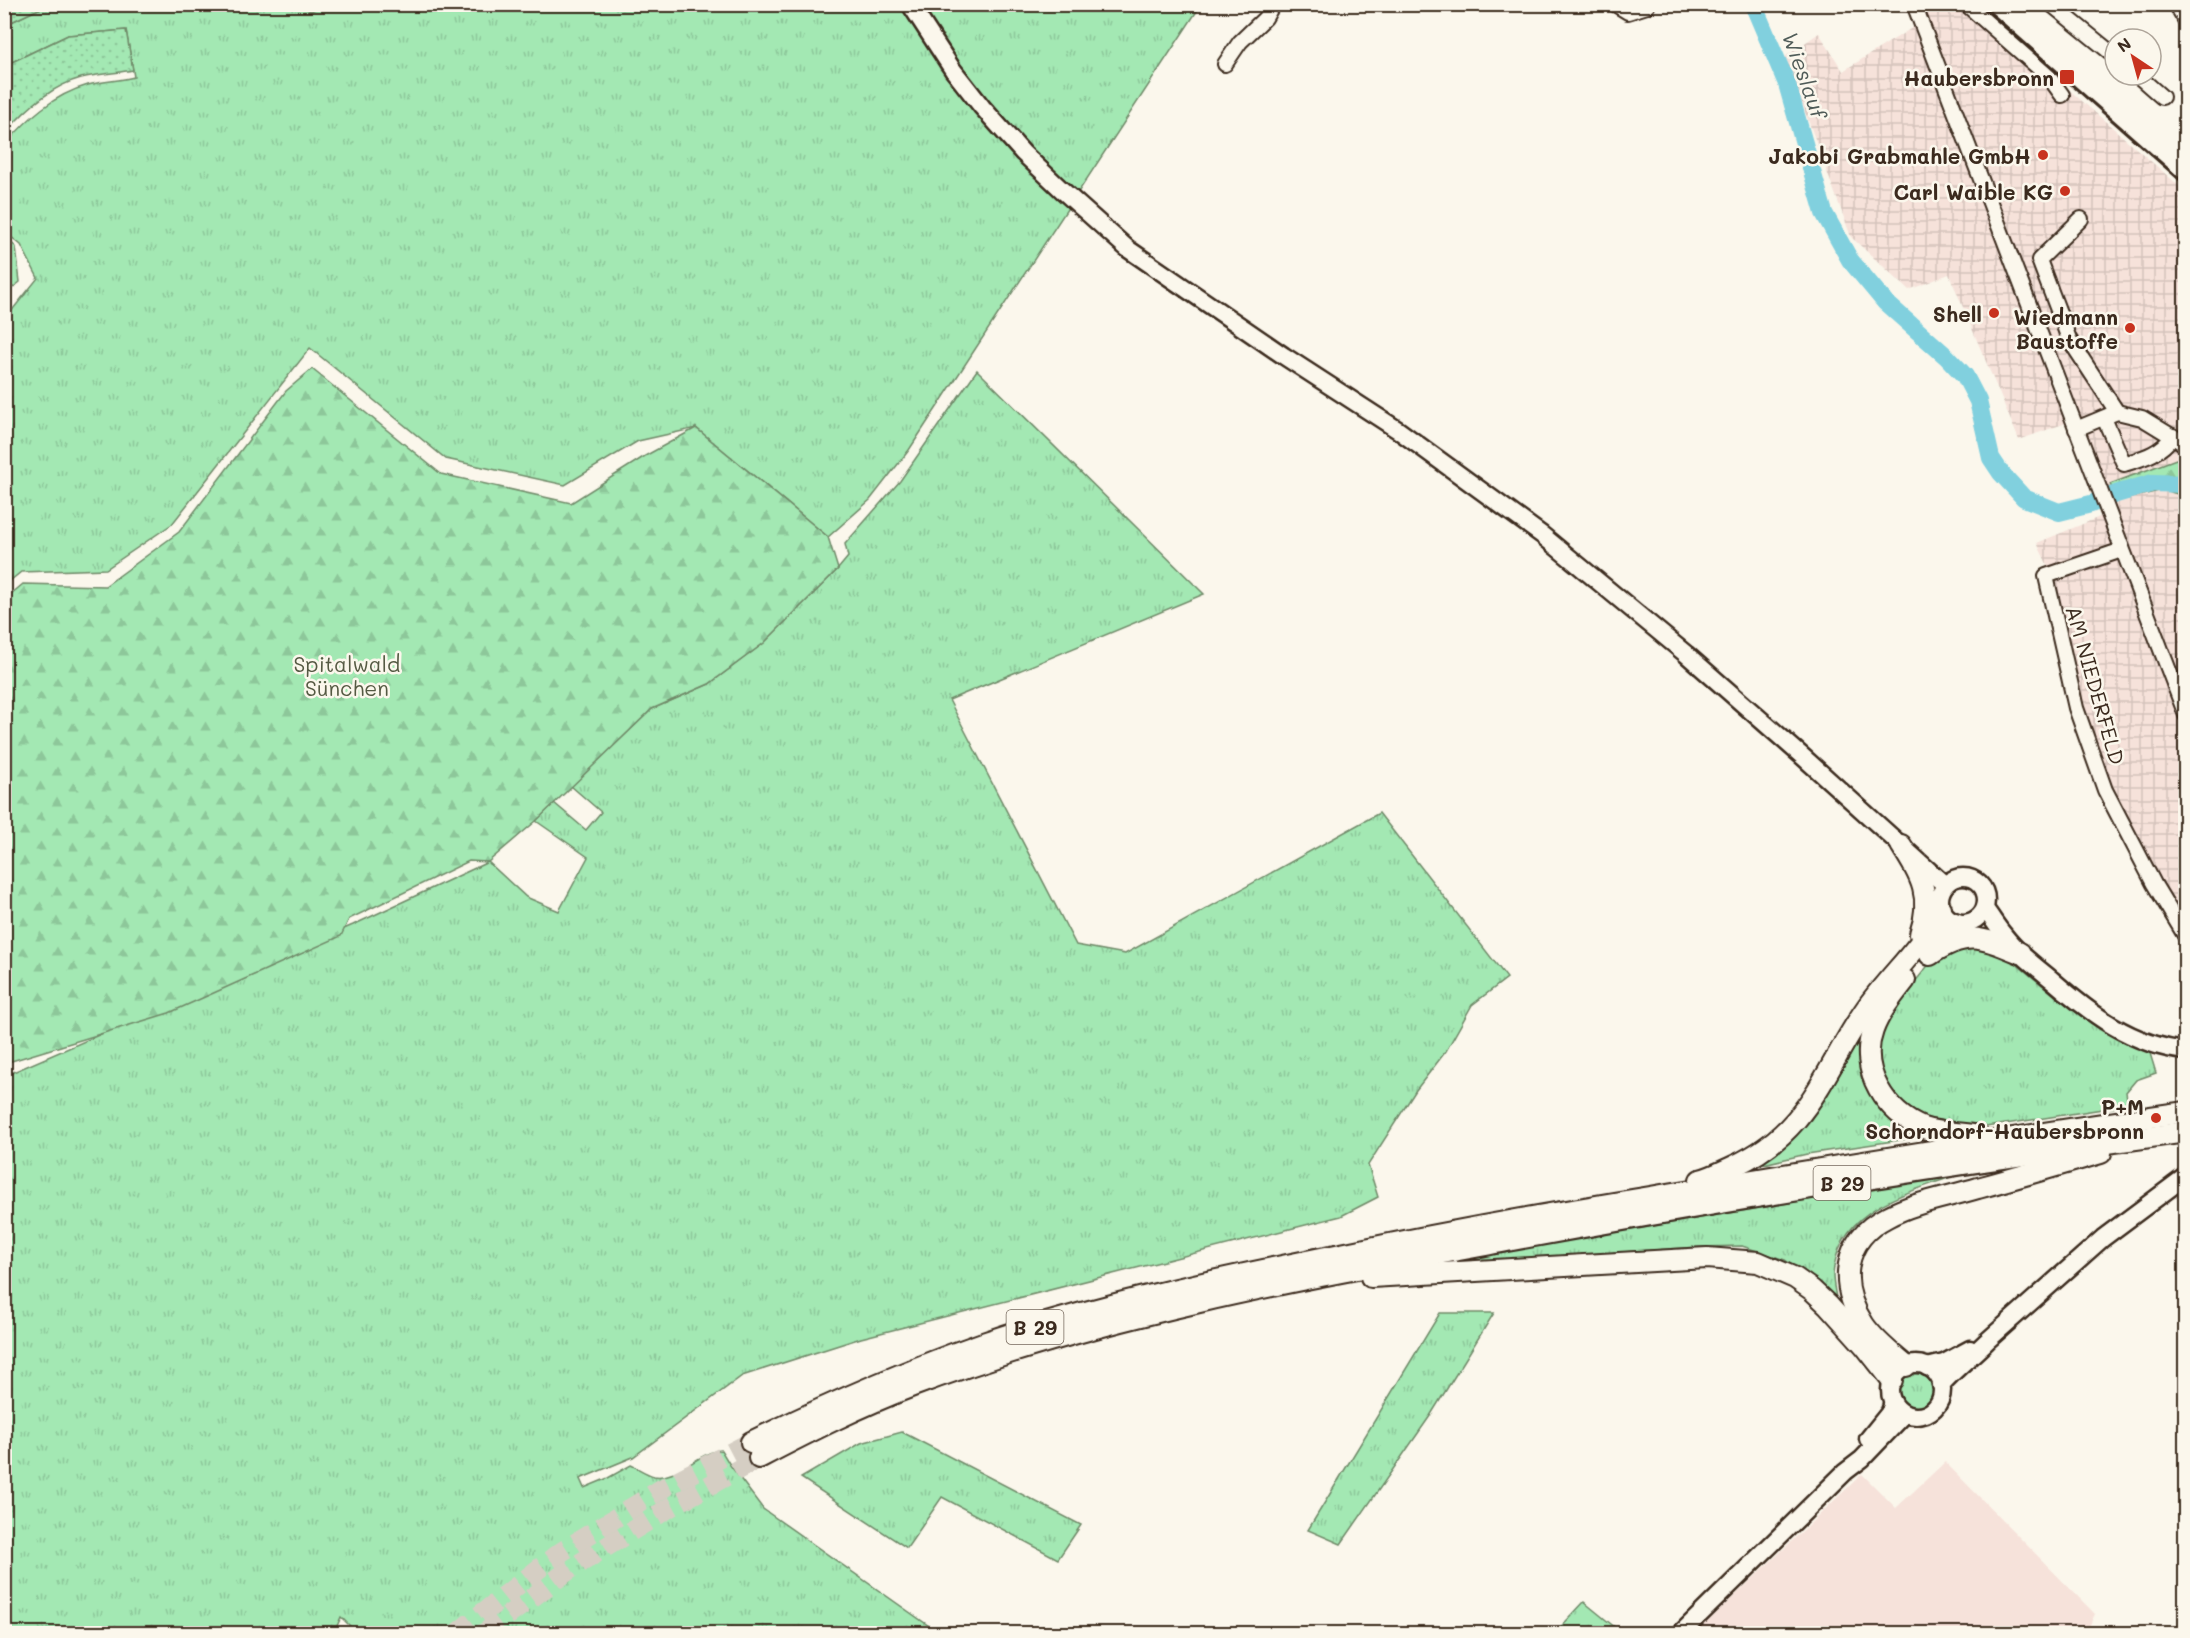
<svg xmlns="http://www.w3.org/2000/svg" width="2190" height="1638" font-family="Mali,sans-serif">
<defs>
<pattern id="industrial-grid" width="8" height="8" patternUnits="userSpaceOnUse" patternTransform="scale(1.5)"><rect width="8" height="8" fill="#f6e2da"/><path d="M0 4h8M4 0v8" fill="none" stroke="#d4c2bb"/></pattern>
<pattern id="grass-tufts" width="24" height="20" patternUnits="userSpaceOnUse" patternTransform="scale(1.5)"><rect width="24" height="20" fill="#a3e8b3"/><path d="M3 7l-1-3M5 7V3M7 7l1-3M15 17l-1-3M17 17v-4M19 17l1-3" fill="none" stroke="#8dc79a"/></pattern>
<pattern id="forest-firs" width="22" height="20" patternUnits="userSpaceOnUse" patternTransform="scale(1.5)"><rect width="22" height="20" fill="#a3e8b3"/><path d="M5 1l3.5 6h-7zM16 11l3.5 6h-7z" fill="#8dc79a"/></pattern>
<pattern id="garden-dots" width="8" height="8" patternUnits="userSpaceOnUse" patternTransform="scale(1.5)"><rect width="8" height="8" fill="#a3e8b3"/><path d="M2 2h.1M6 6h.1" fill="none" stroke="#8dc79a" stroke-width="1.8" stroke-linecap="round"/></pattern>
</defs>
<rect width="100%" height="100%" fill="#fbf7ec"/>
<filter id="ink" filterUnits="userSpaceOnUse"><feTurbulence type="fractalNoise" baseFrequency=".0167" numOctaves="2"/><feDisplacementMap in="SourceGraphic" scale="12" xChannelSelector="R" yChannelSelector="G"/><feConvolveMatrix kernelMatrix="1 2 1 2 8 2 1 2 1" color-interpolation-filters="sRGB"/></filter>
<g filter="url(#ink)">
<path fill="#f6e2da" d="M 1945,1462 L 2095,1614 L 2086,1633 L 1698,1633 L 1706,1623 L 1862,1474 L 1896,1508 Z"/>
<path fill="url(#industrial-grid)" d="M 1924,5 L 1972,5 L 2185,191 L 2185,462 L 2176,460 L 2118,501 L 2163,490 L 2185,496 L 2185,929 L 2130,836 L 2082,716 L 2047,564 L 2037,543 L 2102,516 L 2066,423 L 2019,440 L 1949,274 L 1909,290 L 1851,237 L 1785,57 L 1819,33 L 1843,71 L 1928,18 Z"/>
<g fill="url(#grass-tufts)" stroke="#6f8968" stroke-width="1.5">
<path d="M 296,4 L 311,11 L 325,4 L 1201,5 L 909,450 L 870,500 L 828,537 L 696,428 L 638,441 L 565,485 L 446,459 L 310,348 L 172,524 L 106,569 L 21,572 L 5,585 L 5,319 L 38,278 L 21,245 L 5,232 L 5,145 C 27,119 53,95 88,85 C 103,81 119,81 134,77 L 126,30 L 68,35 L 12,62 L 5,67 L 5,25 L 47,5 Z"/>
<path d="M 977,370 L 1204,594 L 949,700 L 1076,945 L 1125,954 L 1379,813 L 1507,978 L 1472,1005 L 1446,1051 L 1416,1090 L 1368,1165 L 1378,1197 L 1341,1216 L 861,1338 L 742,1376 L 633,1457 L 580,1479 L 584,1488 L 608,1478 L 631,1465 C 638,1468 646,1474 654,1476 C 678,1480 698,1452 721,1450 L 730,1465 L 763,1509 L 939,1633 L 358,1634 L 341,1617 L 337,1626 L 343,1633 L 5,1633 L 4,1076 L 353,925 L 488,862 L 526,897 L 559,911 L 588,857 L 536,821 L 554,803 L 586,830 L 601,812 L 571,786 L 652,709 L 709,684 L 764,643 L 838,569 L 848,557 L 845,544 L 900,481 Z"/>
<path d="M 1961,943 L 2002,952 L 2059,999 L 2091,1022 L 2118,1038 L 2149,1050 L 2156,1073 L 2136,1080 L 2126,1092 L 2128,1105 L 1973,1129 L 1915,1117 L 1888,1092 L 1874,1051 L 1886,1018 L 1930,963 Z"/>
<path d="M 1871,1014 L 1866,1070 L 1927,1136 L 1807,1154 L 1742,1169 C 1758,1158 1777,1148 1792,1135 C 1825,1107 1853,1053 1871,1014 Z"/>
<path d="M 1959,1174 C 1907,1194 1838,1207 1833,1275 C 1833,1283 1835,1291 1836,1298 L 1785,1260 L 1742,1246 L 1699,1247 L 1423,1265 Z"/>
<path d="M 1440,1313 L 1494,1313 L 1430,1416 L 1341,1544 L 1308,1530 Z"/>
<circle cx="1916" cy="1391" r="20"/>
<path d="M 902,1432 L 1081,1525 L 1058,1559 L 942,1497 L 907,1548 L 801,1478 L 861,1443 Z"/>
<path d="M 1584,1602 L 1622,1633 L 1555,1633 Z"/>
</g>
<g fill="url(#forest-firs)" stroke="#6f8968" stroke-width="1.5">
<path d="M 5,237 L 16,247 L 20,282 L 5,294 Z"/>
<path d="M 312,369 L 441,474 L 571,503 L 645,456 L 696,428 L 828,537 L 838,569 L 764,643 L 709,684 L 652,709 L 536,821 L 488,862 L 469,861 L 349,919 L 341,936 L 169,1013 L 5,1063 L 5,599 L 23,584 L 105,586 L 179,532 L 286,391 Z"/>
<path d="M 2176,459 L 2185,462 L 2185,496 L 2163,490 L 2118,501 L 2110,484 Z"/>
</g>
<g fill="url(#garden-dots)" stroke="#6f8968" stroke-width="1.5">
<path d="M 5,4 L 47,4 L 47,5 L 5,25 Z"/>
<path d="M 126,30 L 133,70 C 116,73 98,74 81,78 C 51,86 24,111 5,133 L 5,67 L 12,62 L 68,35 Z"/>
</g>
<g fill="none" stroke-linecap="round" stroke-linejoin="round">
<path stroke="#81d0de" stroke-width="18" d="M 1753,4 L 1787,84 L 1824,213 L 1850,260 L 1885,302 L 1947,357 L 1965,376 L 1978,401 L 1991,458 L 2001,473 L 2024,498 L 2059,512 L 2091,504 L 2116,494 L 2153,483 L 2186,484"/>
<g stroke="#d5cec3" stroke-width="20" stroke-dasharray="20 10" stroke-linecap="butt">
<path d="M 456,1634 L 555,1556 L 663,1488 L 751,1442"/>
<path d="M 483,1634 L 569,1570 L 672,1506 L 759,1458"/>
</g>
<defs>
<g id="minor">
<path d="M 1615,4 L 1628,12 L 1647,6 L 1646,4"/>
<path d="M 1914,4 L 2186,715"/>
<path d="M 1966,4 L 2049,77 L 2062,95"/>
<path d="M 2051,4 L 2115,56"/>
<path d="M 2176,4 L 2186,21"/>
<path d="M 1225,64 L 1240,42 L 1265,18 L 1273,4"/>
<path d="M 2137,75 L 2162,97"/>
<path d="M 2081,219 L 2039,260 L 2069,339 L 2117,412"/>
<path d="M 2104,418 L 2124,464 C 2143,458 2160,454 2173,436"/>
<path d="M 2076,429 L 2117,412 L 2142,418 L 2186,445"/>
<path d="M 2122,550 L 2046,576 L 2076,708 L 2105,790 L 2154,884 L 2186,937"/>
</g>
<g id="major">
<path d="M 910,4 L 953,70 L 982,107 L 1023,153 L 1062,190 L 1128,249 L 1284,356 L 1398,430 L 1542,535 L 1686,654 L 1801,755 L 1945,885"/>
<circle cx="1963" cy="900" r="23"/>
<path d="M 1985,909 C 1992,918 1997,927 2004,935 C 2017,952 2034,965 2051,979 C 2091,1014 2131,1045 2186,1051"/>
<circle cx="1916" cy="1390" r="26"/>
<path d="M 1927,1367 L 1944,1363 L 1970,1349"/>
<path d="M 1941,1385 C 1955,1369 1972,1356 1987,1341 L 2103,1238 L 2186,1176"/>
<path d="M 1868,1439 L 1889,1413 L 1893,1402"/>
<path d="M 1680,1634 L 1845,1472 L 1862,1459 L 1905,1414"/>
</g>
<g id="highway">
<path d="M 1901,845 C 1921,877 1933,896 1920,934"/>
<path d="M 1929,950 L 1939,936 L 1955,923"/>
<path d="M 1930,955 C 1967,930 1981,937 2020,953"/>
<path d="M 1905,980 C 1893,996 1880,1011 1873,1030 C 1858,1070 1886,1113 1923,1128 C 1941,1134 1960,1132 1978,1136"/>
<path d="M 1700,1180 C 1712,1177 1723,1171 1734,1166 C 1811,1131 1823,1070 1867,1007 C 1891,973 1924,946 1941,908"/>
<path d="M 1371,1277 L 1707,1258 L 1758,1262 L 1795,1278 L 1812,1290 L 1828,1305 L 1865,1346 L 1892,1380"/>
<path d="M 1906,1366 C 1892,1354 1875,1341 1864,1325 C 1838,1285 1842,1240 1887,1217 C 1915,1202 1948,1197 1978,1188 C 2019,1177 2060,1165 2101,1153"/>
<path d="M 751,1442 C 827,1405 903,1371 983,1343 C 1098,1304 1217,1279 1336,1255 C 1440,1233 1545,1214 1650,1197 C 1828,1168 2006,1137 2186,1112"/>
<path d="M 759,1458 C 809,1432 860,1406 913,1386 C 1104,1314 1306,1278 1507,1241 C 1733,1199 1959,1163 2186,1132"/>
</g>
</defs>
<use href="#minor" stroke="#3b2a1e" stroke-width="18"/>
<use href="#major" stroke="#3b2a1e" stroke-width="21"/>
<use href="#highway" stroke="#3b2a1e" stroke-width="24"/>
<use href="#minor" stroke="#fbf7ec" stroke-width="14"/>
<use href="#major" stroke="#fbf7ec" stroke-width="16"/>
<use href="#highway" stroke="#fbf7ec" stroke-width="20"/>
<path stroke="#3b2a1e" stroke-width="3" d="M 1980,4 L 2186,185"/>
</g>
</g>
<g fill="#c8321e" stroke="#fbf7ec" stroke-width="2">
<rect x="2059" y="69" width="16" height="16" rx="3"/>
<circle cx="2043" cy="155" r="6"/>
<circle cx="2065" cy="191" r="6"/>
<circle cx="1994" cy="313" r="6"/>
<circle cx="2130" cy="328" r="6"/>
<circle cx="2156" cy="1118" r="6"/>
</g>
<g text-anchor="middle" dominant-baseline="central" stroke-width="5" stroke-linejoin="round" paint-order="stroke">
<g fill="#fbf7ec" stroke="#75685c" stroke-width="1.5">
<rect x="1813.5" y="1166" width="57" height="34" rx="4.5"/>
<rect x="1006.5" y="1310" width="57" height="34" rx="4.5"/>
</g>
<g font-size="20" font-weight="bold" fill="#3b2a1e">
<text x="1842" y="1183">B 29</text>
<text x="1035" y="1327">B 29</text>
</g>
<g font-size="21" font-weight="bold" fill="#3b2a1e" stroke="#fbf7ec" text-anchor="end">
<text x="2054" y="77">Haubersbronn</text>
<text x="2031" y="155">Jakobi Grabmahle GmbH</text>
<text x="2053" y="191">Carl Waible KG</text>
<text x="1982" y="313">Shell</text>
<text x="2118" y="316">Wiedmann<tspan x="2118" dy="24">Baustoffe</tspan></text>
<text x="2144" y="1106">P+M<tspan x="2144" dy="24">Schorndorf-Haubersbronn</tspan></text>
</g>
<g font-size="21" fill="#555a43" stroke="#fbf7ec">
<text x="347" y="663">Spitalwald<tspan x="347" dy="24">Sünchen</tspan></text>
</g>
<g font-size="21" fill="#3b2a1e" stroke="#fbf7ec">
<text transform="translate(2096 685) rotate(74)">AM NIEDERFELD</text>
</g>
<g font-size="22" font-style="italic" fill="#505c58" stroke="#fbf7ec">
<text transform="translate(1805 75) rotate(70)">Wieslauf</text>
</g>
</g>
<rect width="2190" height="1638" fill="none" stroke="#fbf7ec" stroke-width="24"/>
<rect x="12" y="12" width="2166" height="1614" fill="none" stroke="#3b2a1e" stroke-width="2" filter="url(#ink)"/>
<g transform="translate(2133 57) rotate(324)"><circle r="28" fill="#fbf7ec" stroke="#aea59a" stroke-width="1.5"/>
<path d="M0-4.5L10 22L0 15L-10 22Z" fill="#c8321e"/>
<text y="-9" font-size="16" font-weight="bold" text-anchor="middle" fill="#3b2a1e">N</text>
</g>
</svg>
